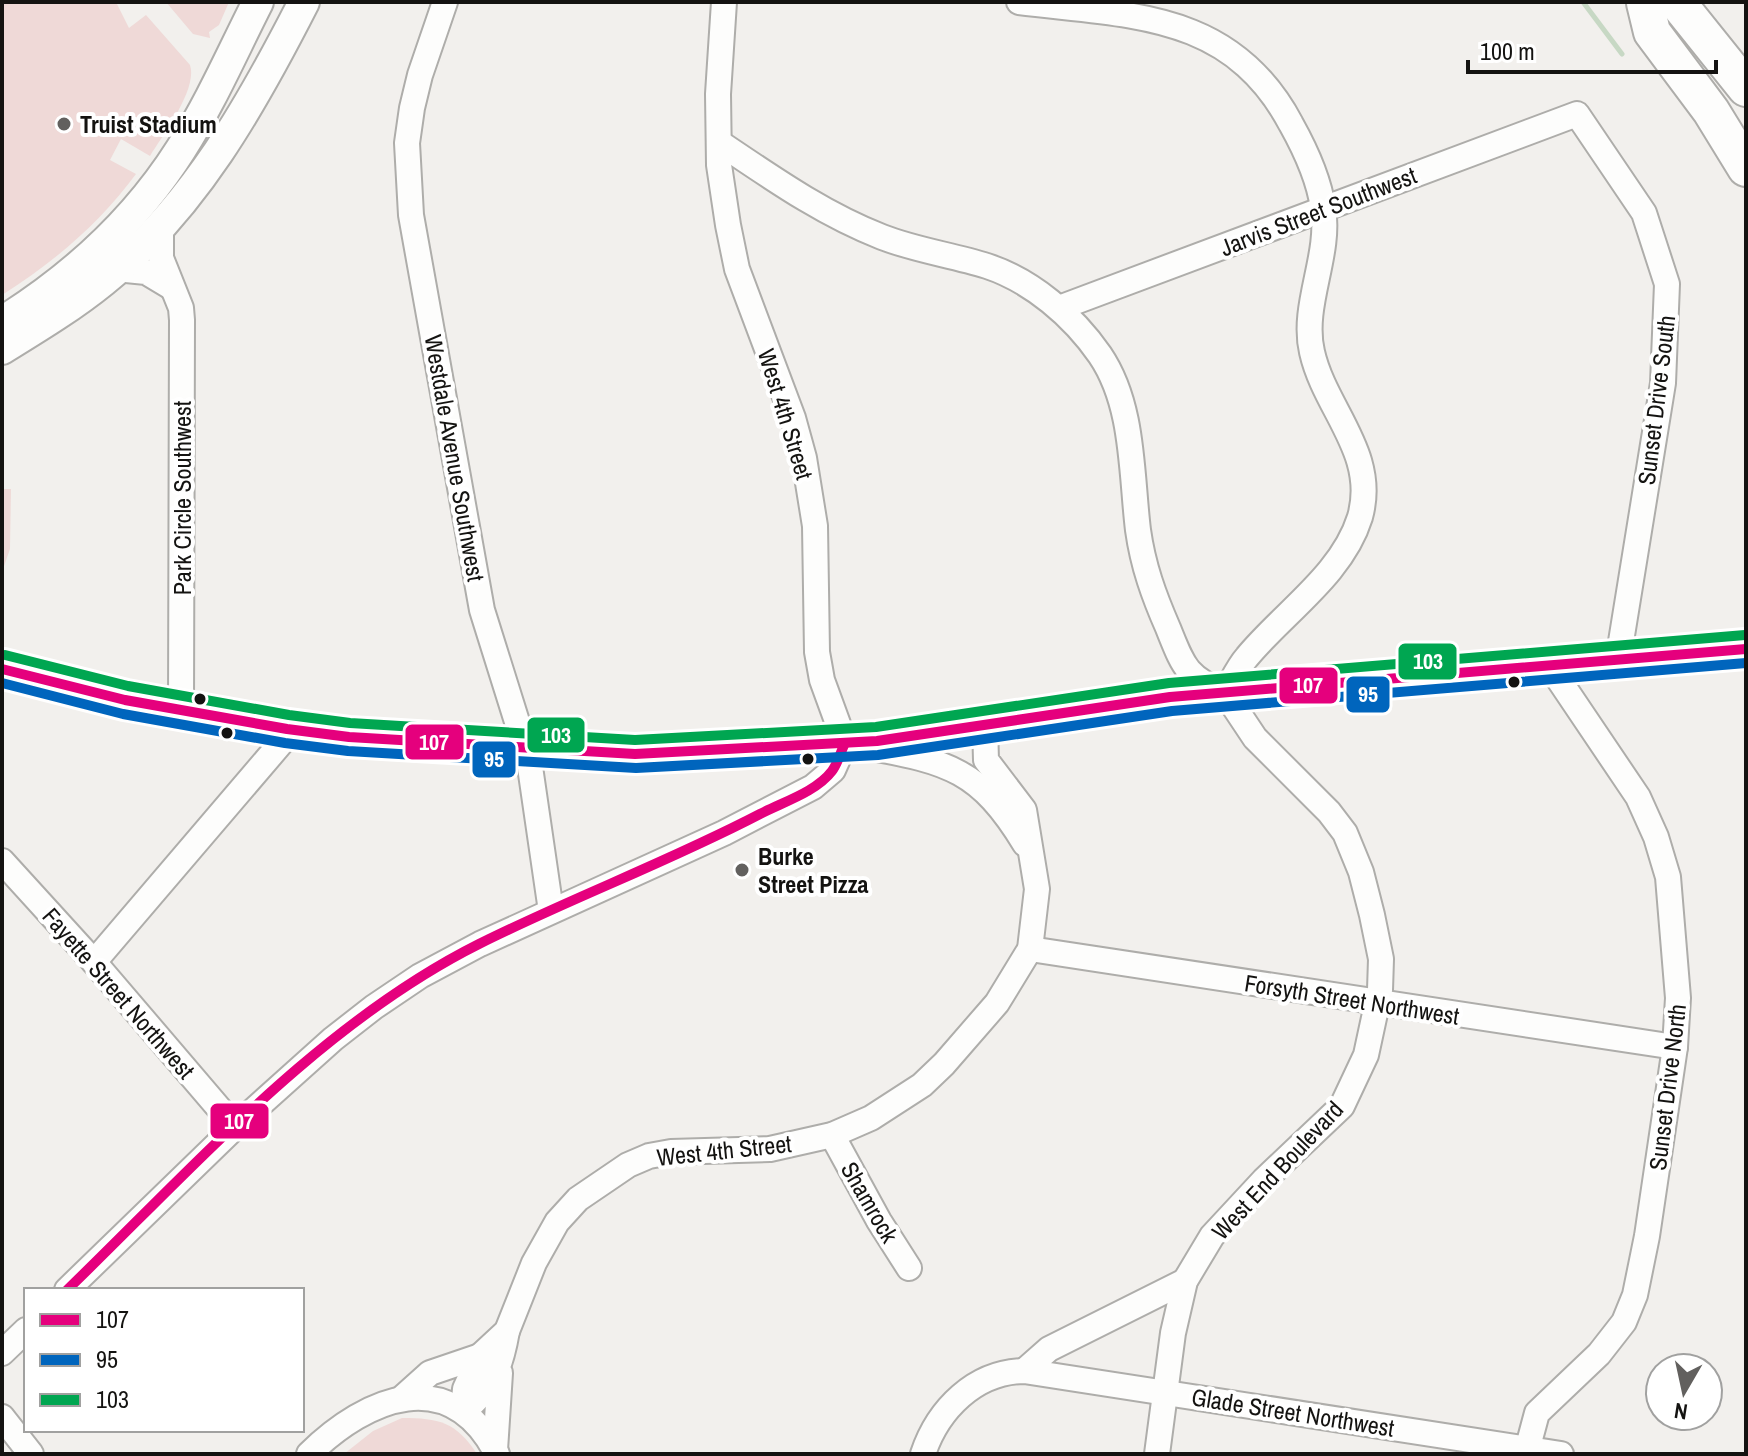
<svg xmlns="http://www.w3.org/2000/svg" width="1748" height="1456" font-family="'Archivo Narrow',sans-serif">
<rect width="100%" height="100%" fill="#f2f0ed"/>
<g fill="#efd9d7">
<path d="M 2,2 L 116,2 L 129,28 L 146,15 L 190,65 C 198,89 163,135 150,156 L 121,139 L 110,160 L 136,174 C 99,224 54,262 2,295 Z"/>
<path d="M 166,2 L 229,2 L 219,25 L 209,32 L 210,38 L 193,34 Z"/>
<path d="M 2,489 L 11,489 L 10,549 L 2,572 Z"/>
<path d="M 402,1418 C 439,1418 456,1422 477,1454 L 344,1454 L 373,1431 Z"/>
</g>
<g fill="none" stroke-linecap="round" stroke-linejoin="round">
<path stroke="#c7d8c4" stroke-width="5" d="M 1583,2 L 1622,54"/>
<defs>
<g id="minor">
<path d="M 445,2 L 420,75 L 412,108 L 407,143 L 411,215 L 482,610 L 529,760 L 551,911"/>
<path d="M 724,2 L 718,94 L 719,165 L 728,225 L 737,269 L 793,418 L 804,458 L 815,526 L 817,652 L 822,680 L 845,743"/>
<path d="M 1019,2 C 1130,16 1231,11 1291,124 C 1305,149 1319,179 1323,208 C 1331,256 1301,305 1312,352 C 1325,410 1378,453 1360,517 C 1342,575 1284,612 1247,657 C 1238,667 1232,681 1225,693"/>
<path d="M 720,143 C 772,178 823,214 882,237 C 915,250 952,255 987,266 C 1032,281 1073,316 1100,355 C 1134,405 1131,472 1138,530 C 1143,566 1154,596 1168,628 C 1183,665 1186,678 1225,693"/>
<path d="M 161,227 L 161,258 L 181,308 L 182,320 L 181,711"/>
<path d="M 116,269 L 146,272 L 171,287"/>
<path d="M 1059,308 L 1577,114 L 1644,213 L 1667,284 L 1663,383 L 1618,660"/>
<path d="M 867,747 C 949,762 980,770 1025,844"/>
<path d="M 2,861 L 94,962 L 235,1127"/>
<path d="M 1030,949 L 1675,1047"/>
<path d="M 94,962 L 281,743 L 287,729"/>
<path d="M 832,1135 L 879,1221 L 909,1268"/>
<path d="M 67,1290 L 235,1127 L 333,1039 L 374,1007 L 420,976 L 480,944 L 724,833 L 813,787 L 833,770 L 845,743"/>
<path d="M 2,1353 L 26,1330"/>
<path d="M 1024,1371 L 1049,1349 L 1185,1281"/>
<path d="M 401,1399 L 430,1373 L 480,1356"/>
<path d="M 463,1411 L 465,1389 L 480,1356 L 507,1331 L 534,1263 L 557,1222 L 578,1199 L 628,1165 L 649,1156 L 671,1152 L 770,1149 L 832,1135 L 871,1118 L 922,1085 L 944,1064 L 997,1003 L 1030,949 L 1037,889 L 1024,810 L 986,760 L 985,725"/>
<path d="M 463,1411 C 493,1389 501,1366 507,1331"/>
<path d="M 2,1417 L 31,1454"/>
<path d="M 495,1450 L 500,1373"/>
<path d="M 309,1454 C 367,1397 450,1363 497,1454"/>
<path d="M 923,1454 C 938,1409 975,1372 1024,1371 L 1561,1454"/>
<path d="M 1157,1454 L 1173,1333 L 1185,1281 L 1212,1236 L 1264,1180 L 1342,1106 L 1366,1055 L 1380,990 L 1381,959 L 1372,915 L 1361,872 L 1345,833 L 1329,812 L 1255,738 L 1225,693"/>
<path d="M 1526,1454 L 1537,1413 L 1599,1354 L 1624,1322 L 1635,1295 L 1647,1236 L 1675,1047 L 1678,998 L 1668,877 L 1656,837 L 1638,797 L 1549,665"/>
</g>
<g id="major">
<path d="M 2,322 C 74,277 136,220 181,149 C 211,102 233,51 258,2"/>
<path d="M 2,349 C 36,328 71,307 103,281 C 194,208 252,104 304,2"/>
<path d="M 2,669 L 125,700 L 287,729 L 349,737 L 635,754 L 877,741 L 1170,697 L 1746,649"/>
</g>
<g id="highway">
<path d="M 1677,2 L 1746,88"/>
<path d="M 1645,3 L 1652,32 L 1711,111 L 1746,168"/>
</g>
</defs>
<use href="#minor" stroke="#aeadaa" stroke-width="28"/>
<use href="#major" stroke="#aeadaa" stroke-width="34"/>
<use href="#highway" stroke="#aeadaa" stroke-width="40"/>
<use href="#minor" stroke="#fdfdfc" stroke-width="24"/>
<use href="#major" stroke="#fdfdfc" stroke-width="30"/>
<use href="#highway" stroke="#fdfdfc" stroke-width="36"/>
<defs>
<g id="bus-1">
<path d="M 2,669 L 125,700 L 287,729 L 349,737 L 635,754 L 877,741 L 1170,697 L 1746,649"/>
<path d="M 67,1290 C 193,1168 321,1023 479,944 C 571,898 668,862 760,814 C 783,802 816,792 832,771 C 838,763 841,751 845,743"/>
</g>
<path id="bus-2" d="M 2,683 L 123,714 L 285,743 L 348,751 L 636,768 L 878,755 L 1172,711 L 1746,663"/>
<path id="bus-3" d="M 5,655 L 128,686 L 289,715 L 350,723 L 635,740 L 876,727 L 1169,683 L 1745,635"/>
</defs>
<use href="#bus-1" stroke="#fff" stroke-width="16"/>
<use href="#bus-2" stroke="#fff" stroke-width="16"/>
<use href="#bus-3" stroke="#fff" stroke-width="16"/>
<use href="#bus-1" stroke="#e5007d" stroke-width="10"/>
<use href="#bus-2" stroke="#0065bd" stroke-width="10"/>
<use href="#bus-3" stroke="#00a651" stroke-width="10"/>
</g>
<g fill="#62605e" stroke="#fff" stroke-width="3">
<circle cx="64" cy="124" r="8"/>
<circle cx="742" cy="870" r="8"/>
</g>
<g fill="#141311" stroke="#fff" stroke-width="3">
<circle cx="1514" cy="682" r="7"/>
<circle cx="200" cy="699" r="7"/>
<circle cx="227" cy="733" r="7"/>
<circle cx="808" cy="759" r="7"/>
</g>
<g text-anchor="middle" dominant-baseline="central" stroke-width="8" stroke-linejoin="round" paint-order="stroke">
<g font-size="24" font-weight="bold" fill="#141311" stroke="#fff" text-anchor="start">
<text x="80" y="124">Truist Stadium</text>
<text x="758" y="856">Burke<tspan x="758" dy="28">Street Pizza</tspan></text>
</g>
<g font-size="24" fill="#141311" stroke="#fff">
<text transform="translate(1318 211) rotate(-21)">Jarvis Street Southwest</text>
<text transform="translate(1656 400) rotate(-83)">Sunset Drive South</text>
<text transform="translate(786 414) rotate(73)">West 4th Street</text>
<text transform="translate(455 458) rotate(80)">Westdale Avenue Southwest</text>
<text transform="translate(182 498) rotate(-90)">Park Circle Southwest</text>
<text transform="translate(119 993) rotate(49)">Fayette Street Northwest</text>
<text transform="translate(1352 999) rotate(9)">Forsyth Street Northwest</text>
<text transform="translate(1667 1087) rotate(-83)">Sunset Drive North</text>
<text transform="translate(724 1150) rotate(-6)">West 4th Street</text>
<text transform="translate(1277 1170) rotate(-47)">West End Boulevard</text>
<text transform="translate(870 1202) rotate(60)">Shamrock</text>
<text transform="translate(1293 1412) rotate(9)">Glade Street Northwest</text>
</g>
</g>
<g stroke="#fff" stroke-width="3">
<rect x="1397" y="642" width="61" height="39" rx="8" fill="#00a651"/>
<rect x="1278" y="666" width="61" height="39" rx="8" fill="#e5007d"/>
<rect x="1345" y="675" width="46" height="39" rx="8" fill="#0065bd"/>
<rect x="526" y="716" width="60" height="38" rx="8" fill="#00a651"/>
<rect x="404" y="723" width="61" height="38" rx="8" fill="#e5007d"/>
<rect x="471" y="740" width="46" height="39" rx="8" fill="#0065bd"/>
<rect x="209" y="1102" width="61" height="38" rx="8" fill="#e5007d"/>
</g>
<g font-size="22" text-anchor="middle" font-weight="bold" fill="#fff">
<text x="1428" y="669">103</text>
<text x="1308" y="693">107</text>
<text x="1368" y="702">95</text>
<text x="556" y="743">103</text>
<text x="434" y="750">107</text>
<text x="494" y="767">95</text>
<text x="239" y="1129">107</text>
</g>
<rect width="1748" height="1456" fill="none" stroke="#141311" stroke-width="8"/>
<rect x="24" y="1288" width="280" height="144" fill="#ffffff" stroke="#a1a1a0" stroke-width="2"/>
<rect x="40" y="1314" width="40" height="12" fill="#e5007d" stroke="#a1a1a0" stroke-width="2"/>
<text x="96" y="1328" font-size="24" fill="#141311">107</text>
<rect x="40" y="1354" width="40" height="12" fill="#0065bd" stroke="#a1a1a0" stroke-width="2"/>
<text x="96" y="1368" font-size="24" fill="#141311">95</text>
<rect x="40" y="1394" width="40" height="12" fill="#00a651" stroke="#a1a1a0" stroke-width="2"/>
<text x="96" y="1408" font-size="24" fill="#141311">103</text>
<g transform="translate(1684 1392) rotate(189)"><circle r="38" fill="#ffffff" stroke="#a1a1a0" stroke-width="2"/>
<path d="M0-6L14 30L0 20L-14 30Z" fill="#62605e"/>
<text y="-12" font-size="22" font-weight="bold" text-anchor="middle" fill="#141311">N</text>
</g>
<path d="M1468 60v12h248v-12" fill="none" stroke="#141311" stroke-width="4"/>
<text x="1480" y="60" font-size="24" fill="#141311" stroke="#ffffff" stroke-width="6" paint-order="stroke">100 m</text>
</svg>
